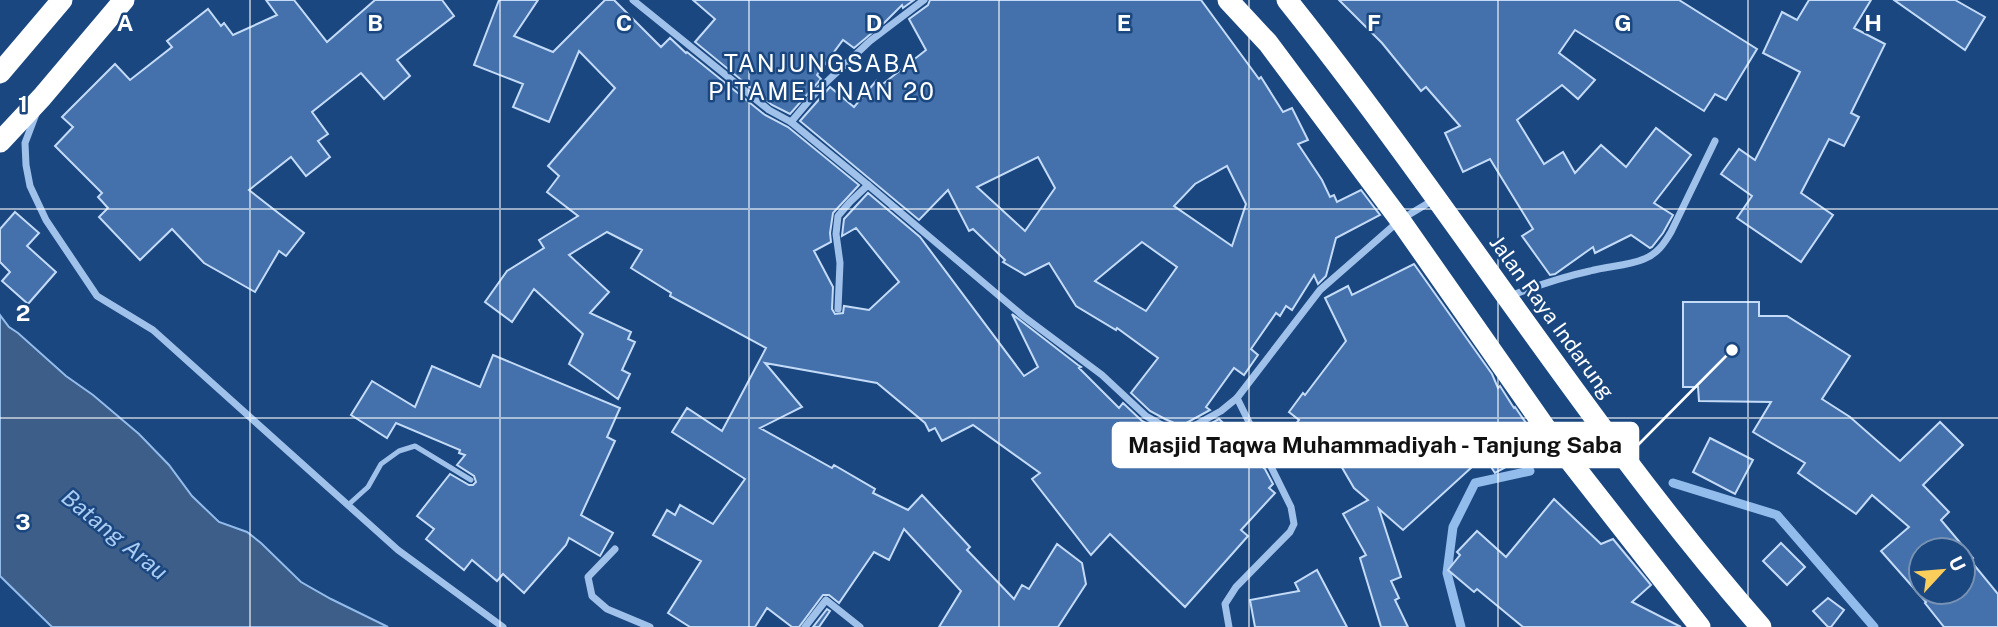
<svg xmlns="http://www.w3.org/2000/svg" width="1998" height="627" font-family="'Public Sans',sans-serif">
<rect width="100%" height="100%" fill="#1b4780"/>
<path fill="#3d5e88" stroke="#92bcec" stroke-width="2" d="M 0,315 L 9,327 L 18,333 L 66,376 L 93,395 L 139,434 L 169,465 L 192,496 L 219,522 L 247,532 L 261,543 L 301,582 L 331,599 L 388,627 L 52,627 L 0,576 Z"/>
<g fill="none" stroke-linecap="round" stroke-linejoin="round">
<g stroke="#92bcec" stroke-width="9">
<path d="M 1673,483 L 1777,515 L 1874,627"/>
<path d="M 1461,627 L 1447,573 L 1453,527 L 1475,483 L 1530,471"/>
</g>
</g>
<g fill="#4471ab" stroke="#c3dbf7" stroke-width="2" fill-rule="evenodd">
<path d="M 266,0 L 294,0 L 327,42 L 375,0 L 442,0 L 454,16 L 397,60 L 410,76 L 384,99 L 361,73 L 312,112 L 328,134 L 318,141 L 330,157 L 306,176 L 291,157 L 249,190 L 304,233 L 286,256 L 279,251 L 255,292 L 204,263 L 172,229 L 140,260 L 99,217 L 108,208 L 98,197 L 102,193 L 55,146 L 73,127 L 62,117 L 115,64 L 130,80 L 172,47 L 167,41 L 208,9 L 221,26 L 224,23 L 233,35 L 277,15 Z"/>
<path d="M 499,0 L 538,0 L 514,36 L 553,52 L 605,0 L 614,0 L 661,47 L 670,38 L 686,53 L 687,52 L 765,115 L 788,127 L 859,185 L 833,213 L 830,233 L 831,242 L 814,251 L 833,287 L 832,309 L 835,314 L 843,313 L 844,306 L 869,310 L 899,282 L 856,228 L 842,236 L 844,219 L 868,193 L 920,237 L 1024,376 L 1038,367 L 1012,314 L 1078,365 L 1081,367 L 1079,368 L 1119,408 L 1123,403 L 1142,421 L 1159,430 L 1182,439 L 1219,419 L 1246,445 L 1242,448 L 1265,469 L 1273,484 L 1269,488 L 1275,493 L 1241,530 L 1248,536 L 1185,607 L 1110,534 L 1091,555 L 1032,479 L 1040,473 L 973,425 L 942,441 L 935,428 L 929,431 L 925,423 L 877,383 L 765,363 L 802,407 L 760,428 L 832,468 L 834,465 L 875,489 L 873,493 L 908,510 L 922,495 L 970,547 L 967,550 L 1014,599 L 1022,585 L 1029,589 L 1057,544 L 1082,563 L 1086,584 L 1058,627 L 939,627 L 961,591 L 904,529 L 889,560 L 874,552 L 839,603 L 829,595 L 823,595 L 799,627 L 792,627 L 767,608 L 755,627 L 690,627 L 668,613 L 701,561 L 653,535 L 667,510 L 675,515 L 680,505 L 713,524 L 745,479 L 672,432 L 687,408 L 722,431 L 766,348 L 670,296 L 671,293 L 631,268 L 642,250 L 607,232 L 569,255 L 609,292 L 590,313 L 631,332 L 628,339 L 635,342 L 622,370 L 630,374 L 618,399 L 569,364 L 583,334 L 534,289 L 512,322 L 485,302 L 507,271 L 544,248 L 539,240 L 578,216 L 547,192 L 559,176 L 548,166 L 615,88 L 579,51 L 549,122 L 513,107 L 523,84 L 474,65 Z"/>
<path d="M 693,0 L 914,0 L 903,8 L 902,5 L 885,22 L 854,48 L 843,40 L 817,75 L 821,79 L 790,114 L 772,105 L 695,42 L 715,19 Z"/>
<path d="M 930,0 L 1201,0 L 1259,79 L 1261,77 L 1283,112 L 1292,108 L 1308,140 L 1298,144 L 1322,180 L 1330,197 L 1334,195 L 1337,202 L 1361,190 L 1380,215 L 1336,238 L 1326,276 L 1318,284 L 1314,275 L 1292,310 L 1286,306 L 1280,316 L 1276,313 L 1251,349 L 1258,355 L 1244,375 L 1234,368 L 1206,407 L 1210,410 L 1181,426 L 1165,419 L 1150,411 L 1131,393 L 1158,358 L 1117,328 L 1116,330 L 1076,306 L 1049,263 L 1025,275 L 1003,262 L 1005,260 L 973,229 L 969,231 L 948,190 L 919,220 L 800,121 L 830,87 L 854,107 L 876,81 L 879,87 L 926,50 L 909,19 L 928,5 ZM 1038,157 L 1055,188 L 1025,231 L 977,187 ZM 1227,166 L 1246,204 L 1232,246 L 1174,206 L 1195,184 ZM 1142,242 L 1177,267 L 1146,311 L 1095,281 Z"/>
<path d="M 1339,0 L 1679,0 L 1757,49 L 1726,100 L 1715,94 L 1704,111 L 1575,30 L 1559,53 L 1595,80 L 1578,99 L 1562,85 L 1517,120 L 1544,164 L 1563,152 L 1575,173 L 1601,145 L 1626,167 L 1656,128 L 1691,155 L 1654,203 L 1673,215 L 1663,233 L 1652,247 L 1650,248 L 1631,235 L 1595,253 L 1593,247 L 1555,274 L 1550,275 L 1522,236 L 1533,229 L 1490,159 L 1463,172 L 1445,133 L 1460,126 L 1426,87 L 1421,91 L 1382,43 Z"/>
<path d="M 1809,0 L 1871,0 L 1854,28 L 1885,44 L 1851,113 L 1859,117 L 1844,146 L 1829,139 L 1801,193 L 1833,215 L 1801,262 L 1737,218 L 1752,196 L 1721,174 L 1739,149 L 1755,160 L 1800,72 L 1763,53 L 1782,12 L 1797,20 Z"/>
<path d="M 1894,0 L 1955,0 L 1985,17 L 1965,50 Z"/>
<path d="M 15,212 L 39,233 L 27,246 L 56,272 L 28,304 L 2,281 L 10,272 L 0,262 L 0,229 Z"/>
<path d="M 1414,264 L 1492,374 L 1498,388 L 1500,386 L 1514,408 L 1515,407 L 1544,449 L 1525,458 L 1522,454 L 1506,467 L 1495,473 L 1484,456 L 1403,530 L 1379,509 L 1401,577 L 1391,581 L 1399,598 L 1395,600 L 1408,627 L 1381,627 L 1360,558 L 1366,555 L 1343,514 L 1368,500 L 1354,488 L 1337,459 L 1294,426 L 1299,420 L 1289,412 L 1303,393 L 1305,395 L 1346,341 L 1325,298 L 1348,286 L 1352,295 Z"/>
<path d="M 1683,302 L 1759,302 L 1759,316 L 1787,316 L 1850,356 L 1822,399 L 1850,417 L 1900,461 L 1940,422 L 1963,445 L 1923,485 L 1949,512 L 1941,520 L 1973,558 L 1970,560 L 1998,594 L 1998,627 L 1944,627 L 1925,603 L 1926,602 L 1881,551 L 1909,527 L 1872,495 L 1856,514 L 1798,473 L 1805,463 L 1753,432 L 1771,402 L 1699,401 L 1698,387 L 1683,387 ZM 1921,550 L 1963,550 L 1963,592 L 1921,592 Z"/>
<path d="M 493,355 L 620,408 L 607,437 L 615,441 L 581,515 L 613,533 L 600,556 L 569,538 L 566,545 L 524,593 L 503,574 L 497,581 L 472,560 L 464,570 L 426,539 L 434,529 L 417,516 L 450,474 L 469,485 L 473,485 L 476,482 L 474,476 L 457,465 L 465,455 L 459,453 L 460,450 L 396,423 L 387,438 L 351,415 L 372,381 L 415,407 L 432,366 L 480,387 Z"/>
<path d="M 1710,438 L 1753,460 L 1735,494 L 1693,472 Z"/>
<path d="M 1554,499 L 1601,544 L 1613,539 L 1651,585 L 1632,602 L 1681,627 L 1523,627 L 1477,589 L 1474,592 L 1448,570 L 1460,555 L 1457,552 L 1477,531 L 1506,557 Z"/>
<path d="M 1781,543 L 1805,567 L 1787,585 L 1763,561 Z"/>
<path d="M 1317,570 L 1347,627 L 1255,627 L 1250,600 L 1299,591 L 1295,583 Z"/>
<path d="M 1828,598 L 1844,610 L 1831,627 L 1828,627 L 1813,611 Z"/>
<path d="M 827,609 L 830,611 L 819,627 L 813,627 Z"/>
</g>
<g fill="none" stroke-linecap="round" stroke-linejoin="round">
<path stroke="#9fc1ea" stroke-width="5" d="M 348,505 L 368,487 L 381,464 L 399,451 L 415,446 L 471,480"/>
<g stroke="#9fc1ea" stroke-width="7">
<path d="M 633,0 L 769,110 L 791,122 L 868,185 L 1023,316 L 1102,375 L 1146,416 L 1162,425 L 1181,433 L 1221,411 L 1237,398"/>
<path d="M 36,114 L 25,143 L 26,165 L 30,186 L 46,220 L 97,296 L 153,330 L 398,550 L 503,627"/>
<path d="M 791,122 L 818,90 L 870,41 L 924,0"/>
<path d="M 1510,296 C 1536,286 1562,277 1590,271 C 1607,266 1628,266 1644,259 C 1657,254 1664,244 1671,232 L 1715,141"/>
<path d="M 838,309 L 840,263 L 836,234 L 838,216 L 850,202 L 868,185"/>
<path d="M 615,549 L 588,577 L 592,596 L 607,609 L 650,627"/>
<path d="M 805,627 L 826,600 L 860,627"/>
<path d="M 1229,627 L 1225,604 L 1236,587 L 1290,532 L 1294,524 L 1291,507 L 1237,398 L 1320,290 L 1400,220 L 1435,199"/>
</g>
<g stroke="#fff" stroke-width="21">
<path d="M 1228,0 L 1268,43 L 1400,220 L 1556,443 L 1700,627"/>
<path d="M 1287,0 C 1451,205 1588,429 1761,627"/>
<path d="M 0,73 L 62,0"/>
<path d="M 0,142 L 42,97 L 124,0"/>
</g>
</g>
<path fill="none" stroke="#fff" stroke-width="2" stroke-opacity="0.55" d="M 250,0 L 250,627M 500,0 L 500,627M 749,0 L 749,627M 999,0 L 999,627M 1249,0 L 1249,627M 1498,0 L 1498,627M 1748,0 L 1748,627M 0,209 L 1998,209M 0,418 L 1998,418"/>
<g text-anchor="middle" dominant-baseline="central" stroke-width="5" stroke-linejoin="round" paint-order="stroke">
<g font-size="21" fill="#fff" stroke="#1b4780">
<text transform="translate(1552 317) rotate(54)">Jalan Raya Indarung</text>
</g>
<g font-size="23" font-style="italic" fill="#aacbf2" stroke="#1b4780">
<text transform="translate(115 534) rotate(39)">Batang Arau</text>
</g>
<g font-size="24" letter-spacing="2" fill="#fff" stroke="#1b4780">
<text x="822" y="63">TANJUNGSABA<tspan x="822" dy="28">PITAMEH NAN 20</tspan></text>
</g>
</g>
<g font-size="23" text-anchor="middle" font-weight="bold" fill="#fff" stroke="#1b4780" stroke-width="5" stroke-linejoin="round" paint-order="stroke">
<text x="125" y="31">A</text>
<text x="375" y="31">B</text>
<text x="624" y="31">C</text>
<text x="874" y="31">D</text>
<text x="1124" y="31">E</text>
<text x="1374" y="31">F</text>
<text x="1623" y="31">G</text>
<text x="1873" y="31">H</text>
<text x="23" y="112">1</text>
<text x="23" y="321">2</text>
<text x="23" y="530">3</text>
</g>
<path fill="none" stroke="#fff" stroke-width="2.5" d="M1732 350L1638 445"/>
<circle fill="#fff" stroke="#1b4780" stroke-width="2.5" cx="1732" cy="350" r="7"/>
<rect fill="#fff" stroke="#fff" stroke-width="2.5" x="1113" y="423" width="525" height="44" rx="7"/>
<g font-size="23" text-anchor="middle" font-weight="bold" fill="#111">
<text x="1375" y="453">Masjid Taqwa Muhammadiyah - Tanjung Saba</text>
</g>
<g transform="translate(1942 571) rotate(64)"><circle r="33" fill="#1b4780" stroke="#7691b3" stroke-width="2"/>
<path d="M0-5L12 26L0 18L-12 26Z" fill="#fbcd5b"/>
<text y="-10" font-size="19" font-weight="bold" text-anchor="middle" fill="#ffffff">U</text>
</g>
</svg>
